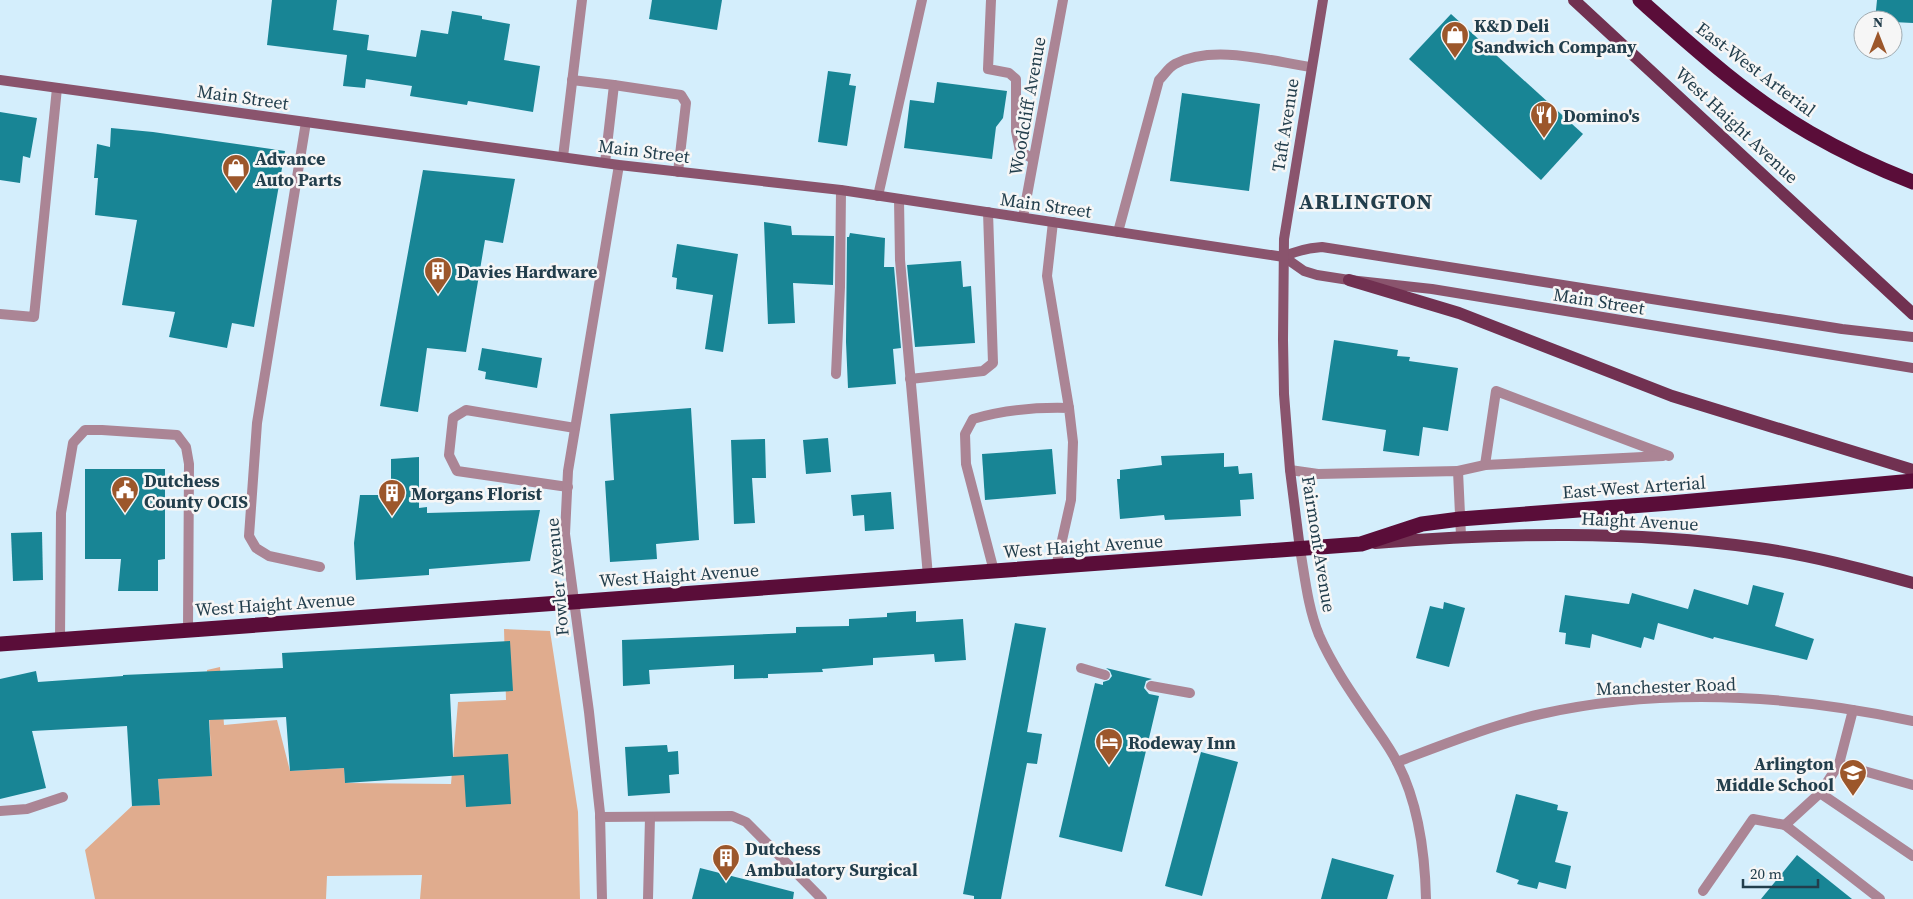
<svg xmlns="http://www.w3.org/2000/svg" width="1913" height="899" font-family="'Source Serif 4',serif">
<rect width="100%" height="100%" fill="#d4eefc"/>
<path fill="#e0ac8e" d="M 504,629 L 550,631 L 578,812 L 580,899 L 420,899 L 422,875 L 327,876 L 326,899 L 95,899 L 85,850 L 132,806 L 160,805 L 158,779 L 212,775 L 207,670 L 220,667 L 224,725 L 277,720 L 290,771 L 344,768 L 345,783 L 451,784 L 458,702 L 506,700 Z"/>
<g fill="#188595">
<path d="M 272,0 L 337,0 L 333,30 L 369,35 L 367,50 L 416,57 L 421,30 L 448,34 L 452,11 L 482,16 L 482,19 L 510,24 L 504,60 L 540,66 L 533,112 L 468,101 L 467,105 L 410,96 L 412,86 L 366,79 L 365,88 L 343,86 L 347,55 L 267,45 Z"/>
<path d="M 652,0 L 722,0 L 717,30 L 649,19 Z"/>
<path d="M 1877,0 L 1913,0 L 1913,23 L 1893,22 L 1893,20 L 1875,20 Z"/>
<path d="M 1451,14 L 1583,134 L 1541,180 L 1409,59 Z"/>
<path d="M 828,71 L 851,74 L 849,85 L 856,86 L 847,146 L 818,142 Z"/>
<path d="M 937,82 L 1007,91 L 1003,118 L 996,127 L 992,159 L 904,148 L 910,100 L 934,103 Z"/>
<path d="M 1182,93 L 1260,104 L 1249,191 L 1170,181 Z"/>
<path d="M 0,112 L 37,118 L 30,158 L 23,156 L 20,183 L 0,180 Z"/>
<path d="M 111,128 L 153,132 L 285,151 L 254,327 L 232,323 L 227,348 L 169,337 L 175,312 L 122,305 L 137,220 L 95,215 L 98,178 L 94,178 L 97,144 L 110,147 Z"/>
<path d="M 423,170 L 515,179 L 503,243 L 485,240 L 466,352 L 427,348 L 418,412 L 380,406 Z"/>
<path d="M 764,222 L 791,226 L 792,235 L 834,236 L 833,285 L 793,283 L 795,323 L 768,324 Z"/>
<path d="M 850,233 L 885,238 L 884,267 L 894,267 L 901,348 L 893,349 L 896,384 L 848,388 L 846,342 L 847,237 L 849,237 Z"/>
<path d="M 677,244 L 738,254 L 723,352 L 705,349 L 713,295 L 676,289 L 677,278 L 672,277 Z"/>
<path d="M 961,261 L 963,287 L 971,286 L 975,343 L 915,347 L 907,265 Z"/>
<path d="M 1334,340 L 1398,350 L 1397,356 L 1410,357 L 1409,361 L 1458,368 L 1448,431 L 1423,427 L 1419,456 L 1383,451 L 1386,430 L 1322,420 Z"/>
<path d="M 482,348 L 542,358 L 537,388 L 485,379 L 486,372 L 478,370 Z"/>
<path d="M 691,408 L 699,540 L 656,544 L 657,559 L 610,562 L 605,481 L 614,480 L 610,414 Z"/>
<path d="M 828,438 L 831,472 L 806,474 L 803,440 Z"/>
<path d="M 765,439 L 766,478 L 752,478 L 755,523 L 734,524 L 731,440 Z"/>
<path d="M 1052,449 L 1056,494 L 985,500 L 982,454 Z"/>
<path d="M 1224,453 L 1224,467 L 1238,466 L 1239,474 L 1252,473 L 1254,499 L 1240,500 L 1241,516 L 1165,520 L 1164,515 L 1120,519 L 1117,479 L 1120,479 L 1120,470 L 1162,465 L 1161,456 Z"/>
<path d="M 419,457 L 419,508 L 427,507 L 427,513 L 540,510 L 530,561 L 429,569 L 429,575 L 356,580 L 354,543 L 360,495 L 391,495 L 391,459 Z"/>
<path d="M 85,469 L 165,469 L 165,559 L 158,560 L 158,591 L 118,591 L 121,559 L 85,559 Z"/>
<path d="M 891,492 L 894,529 L 865,531 L 864,515 L 853,516 L 851,495 Z"/>
<path d="M 42,532 L 43,580 L 13,581 L 11,533 Z"/>
<path d="M 1753,585 L 1784,593 L 1775,626 L 1814,639 L 1807,660 L 1714,637 L 1713,639 L 1658,623 L 1654,640 L 1644,637 L 1641,648 L 1592,634 L 1590,648 L 1565,644 L 1566,633 L 1559,632 L 1565,595 L 1629,604 L 1632,593 L 1688,609 L 1694,589 L 1748,605 Z"/>
<path d="M 1444,602 L 1465,608 L 1449,667 L 1416,658 L 1430,606 L 1443,609 Z"/>
<path d="M 916,611 L 916,622 L 963,619 L 966,660 L 935,662 L 934,654 L 873,658 L 873,665 L 822,669 L 823,672 L 768,674 L 768,678 L 734,679 L 734,665 L 649,670 L 650,684 L 623,686 L 622,640 L 796,633 L 796,627 L 849,626 L 849,619 L 887,617 L 887,613 Z"/>
<path d="M 1015,623 L 1046,628 L 1027,732 L 1042,734 L 1037,764 L 1027,763 L 1001,899 L 974,899 L 974,896 L 963,894 Z"/>
<path d="M 510,641 L 513,691 L 450,694 L 453,757 L 508,754 L 511,804 L 466,807 L 464,775 L 345,783 L 344,768 L 290,771 L 286,717 L 209,720 L 212,776 L 158,779 L 160,805 L 132,806 L 127,726 L 32,731 L 46,788 L 0,799 L 0,679 L 36,671 L 38,682 L 123,676 L 123,675 L 283,668 L 282,653 Z"/>
<path d="M 1106,668 L 1152,679 L 1146,681 L 1144,688 L 1149,694 L 1159,696 L 1122,852 L 1059,837 L 1095,683 L 1103,685 L 1103,682 L 1109,680 L 1112,676 L 1110,671 Z"/>
<path d="M 667,745 L 668,752 L 678,751 L 679,774 L 669,775 L 670,793 L 628,796 L 625,747 Z"/>
<path d="M 1201,752 L 1238,762 L 1202,896 L 1165,886 Z"/>
<path d="M 1516,794 L 1558,805 L 1557,810 L 1568,812 L 1555,862 L 1571,866 L 1566,889 L 1539,882 L 1537,889 L 1517,884 L 1519,880 L 1496,872 Z"/>
<path d="M 1797,855 L 1852,899 L 1761,899 Z"/>
<path d="M 1332,858 L 1394,875 L 1387,899 L 1321,899 Z"/>
<path d="M 700,868 L 794,892 L 793,899 L 692,899 Z"/>
</g>
<g fill="none" stroke-linecap="round" stroke-linejoin="round">
<g stroke="#ab8595" stroke-width="10">
<path d="M 991,0 L 988,69 L 1009,73 L 1016,79 L 1016,131 L 1020,151 L 1033,159"/>
<path d="M 572,80 L 614,85 L 605,163"/>
<path d="M 614,85 L 681,95 L 686,103 L 678,172"/>
<path d="M 306,122 L 257,423 L 249,536 L 256,548 L 269,556 L 320,567"/>
<path d="M 878,196 L 922,0"/>
<path d="M 899,199 L 900,260 L 928,576"/>
<path d="M 1053,222 L 1047,276 L 1069,408"/>
<path d="M 1118,232 L 1159,80 C 1164,75 1169,67 1175,64 C 1213,44 1270,61 1311,67"/>
<path d="M 0,314 L 34,317 L 57,88"/>
<path d="M 836,374 L 840,287 L 841,190"/>
<path d="M 910,379 L 983,371 L 993,363 L 988,212"/>
<path d="M 1485,465 L 1496,391 L 1669,456"/>
<path d="M 1290,470 L 1318,474 L 1458,471 L 1461,536"/>
<path d="M 1458,471 L 1485,465 L 1663,456"/>
<path d="M 568,487 L 457,471 L 449,455 L 453,418 L 466,410 L 575,428"/>
<path d="M 994,571 L 966,464 L 965,434 L 973,419 C 1004,410 1035,407 1069,408 L 1073,442 L 1071,500 L 1056,567"/>
<path d="M 60,639 L 61,513 L 73,443 L 85,430 L 102,430 L 177,435 L 186,447 L 189,464 L 188,629"/>
<path d="M 1081,668 L 1105,675"/>
<path d="M 1151,686 L 1190,693"/>
<path d="M 1853,710 L 1839,764 L 1913,785"/>
<path d="M 1839,764 L 1820,793 L 1913,856"/>
<path d="M 1820,793 L 1785,825 L 1880,899"/>
<path d="M 0,811 L 27,809 L 63,797"/>
<path d="M 600,817 L 732,816 L 746,822 L 822,899"/>
<path d="M 1703,891 L 1753,819 L 1785,825"/>
<path d="M 648,899 L 650,817"/>
</g>
<g stroke="#ab8595" stroke-width="10">
<path d="M 563,157 L 582,0"/>
<path d="M 1023,217 L 1063,0"/>
<path d="M 1300,549 C 1305,578 1308,608 1319,635 C 1333,667 1353,695 1372,723 C 1381,736 1390,748 1397,762 C 1418,802 1425,854 1426,899"/>
<path d="M 1397,762 C 1445,744 1492,725 1541,714 C 1662,687 1792,695 1913,721"/>
<path d="M 602,899 L 600,813 L 589,712 L 565,534 L 568,471 L 619,165"/>
</g>
<g stroke="#8a546d" stroke-width="10">
<path d="M 0,80 L 619,165 L 841,190 L 1284,257 L 1304,271 L 1317,275 L 1349,280 L 1432,289 L 1913,368"/>
<path d="M 1284,257 C 1297,250 1308,248 1322,247 L 1842,329 L 1913,337"/>
<path d="M 1300,549 L 1290,470 L 1284,394 L 1283,340 L 1284,239 L 1323,0"/>
</g>
<g stroke="#713151" stroke-width="12">
<path d="M 1574,0 L 1913,314"/>
<path d="M 1349,280 L 1459,313 L 1672,396 L 1913,470"/>
<path d="M 1375,543 C 1502,533 1632,530 1758,548 C 1810,555 1862,569 1913,583"/>
</g>
<g stroke="#5a0d39" stroke-width="15">
<path d="M 1640,0 C 1694,48 1748,97 1810,133 C 1843,152 1877,168 1913,182"/>
<path d="M 0,644 L 1361,544 L 1422,524 L 1460,519 L 1670,503 L 1913,481"/>
</g>
</g>
<defs>
<symbol id="shop-pin" viewBox="-11 -11 22 30"><path d="M0 17L-7.5 6A9.5 9.5 0 1 1 7.5 6Z" fill="#9c572b" stroke="#f6f6f6"/><path d="M-5-2.5h2.3a2.7 3.5 0 0 1 5.4 0H5L5.5 6h-11ZM-1.5-2.5h3a1.5 2.3 0 0 0-3 0Z" fill="#fff"/></symbol>
<symbol id="restaurant-pin" viewBox="-11 -11 22 30"><path d="M0 17L-7.5 6A9.5 9.5 0 1 1 7.5 6Z" fill="#9c572b" stroke="#f6f6f6"/><path d="M-5-6h1v4h1v-4h1v4h1v-4h1v5L-1.5 .5V6h-2V.5L-5-1ZM5-6V6H3V1.5H1.5Q1.5-4 5-6Z" fill="#fff"/></symbol>
<symbol id="building-pin" viewBox="-11 -11 22 30"><path d="M0 17L-7.5 6A9.5 9.5 0 1 1 7.5 6Z" fill="#9c572b" stroke="#f6f6f6"/><path d="M-4-6H4V6H1V3H-1V6H-4ZM-2.5-4.3h1.7v1.8h-1.7ZM.8-4.3h1.7v1.8H.8ZM-2.5-1h1.7V.8h-1.7ZM.8-1h1.7V.8H.8Z" fill="#fff"/></symbol>
<symbol id="civic-pin" viewBox="-11 -11 22 30"><path d="M0 17L-7.5 6A9.5 9.5 0 1 1 7.5 6Z" fill="#9c572b" stroke="#f6f6f6"/><path d="M-.6-6.5H3V-4.5H.6V-3L4-1V1h2V6H-6V1h2V-1L-.6-3ZM-1.2 2.5V6h2.4V2.5Z" fill="#fff"/></symbol>
<symbol id="hotel-pin" viewBox="-11 -11 22 30"><path d="M0 17L-7.5 6A9.5 9.5 0 1 1 7.5 6Z" fill="#9c572b" stroke="#f6f6f6"/><path d="M-6-4.5h1.5V1H6V5H4.5V3h-9V5H-6ZM-4 0a1.8 1.8 0 1 1 3.6 0ZM.5 0V-2.5h3Q6-2.5 6 0Z" fill="#fff"/></symbol>
<symbol id="school-pin" viewBox="-11 -11 22 30"><path d="M0 17L-7.5 6A9.5 9.5 0 1 1 7.5 6Z" fill="#9c572b" stroke="#f6f6f6"/><path d="M0-5L7-2L0 1L-7-2ZM-4 1L0 2.5L4 1V4Q0 6-4 4Z" fill="#fff"/></symbol>
</defs>
<g fill-rule="evenodd">
<use href="#shop-pin" x="1439" y="19" width="32" height="43"/>
<use href="#restaurant-pin" x="1528" y="99" width="32" height="43"/>
<use href="#shop-pin" x="220" y="152" width="32" height="43"/>
<use href="#building-pin" x="422" y="255" width="32" height="43"/>
<use href="#civic-pin" x="109" y="474" width="32" height="43"/>
<use href="#building-pin" x="376" y="477" width="32" height="43"/>
<use href="#hotel-pin" x="1093" y="726" width="32" height="43"/>
<use href="#school-pin" x="1837" y="757" width="32" height="43"/>
<use href="#building-pin" x="710" y="842" width="32" height="43"/>
</g>
<g text-anchor="middle" dominant-baseline="central" stroke-width="5" stroke-linejoin="round" paint-order="stroke">
<g font-size="18" font-weight="bold" fill="#223e4c" stroke="#f6f6f6" text-anchor="start">
<text x="1474" y="25">K&amp;D Deli<tspan x="1474" dy="21">Sandwich Company</tspan></text>
<text x="1563" y="115">Domino's</text>
<text x="255" y="158">Advance<tspan x="255" dy="21">Auto Parts</tspan></text>
<text x="457" y="271">Davies Hardware</text>
<text x="144" y="480">Dutchess<tspan x="144" dy="21">County OCIS</tspan></text>
<text x="411" y="493">Morgans Florist</text>
<text x="1128" y="742">Rodeway Inn</text>
<text x="1834" y="763" text-anchor="end">Arlington<tspan x="1834" dy="21">Middle School</tspan></text>
<text x="745" y="848">Dutchess<tspan x="745" dy="21">Ambulatory Surgical</tspan></text>
</g>
<g font-size="18" fill="#223e4c" stroke="#f6f6f6">
<text transform="translate(1756 69) rotate(37)">East-West Arterial</text>
<text transform="translate(243 97) rotate(8)">Main Street</text>
<text transform="translate(1027 106) rotate(-80)">Woodcliff Avenue</text>
<text transform="translate(1285 125) rotate(-81)">Taft Avenue</text>
<text transform="translate(1737 125) rotate(43)">West Haight Avenue</text>
<text transform="translate(644 151) rotate(7)">Main Street</text>
<text transform="translate(1046 205) rotate(8)">Main Street</text>
<text transform="translate(1599 301) rotate(9)">Main Street</text>
<text transform="translate(1634 487) rotate(-4)">East-West Arterial</text>
<text transform="translate(1640 521) rotate(3)">Haight Avenue</text>
<text transform="translate(1319 544) rotate(81)">Fairmont Avenue</text>
<text transform="translate(1083 546) rotate(-4)">West Haight Avenue</text>
<text transform="translate(679 575) rotate(-4)">West Haight Avenue</text>
<text transform="translate(557 577) rotate(-95)">Fowler Avenue</text>
<text transform="translate(275 604) rotate(-4)">West Haight Avenue</text>
<text transform="translate(1666 686) rotate(-2)">Manchester Road</text>
</g>
<g font-size="22" font-weight="bold" letter-spacing="1" fill="#223e4c" stroke="#f6f6f6">
<text x="1366" y="201">ARLINGTON</text>
</g>
</g>
<g transform="translate(1878 35)"><circle r="24" fill="#f6f6f6" stroke="#a1acb2"/>
<path d="M0-4L9 19L0 12L-9 19Z" fill="#9c572b"/>
<text y="-8" font-size="14" font-weight="bold" text-anchor="middle" fill="#223e4c">N</text>
</g>
<path d="M1743 879v8h75v-8" fill="none" stroke="#223e4c" stroke-width="2.5"/>
<text x="1750" y="879" font-size="15" fill="#223e4c" stroke="#f6f6f6" stroke-width="4" paint-order="stroke">20 m</text>
</svg>
